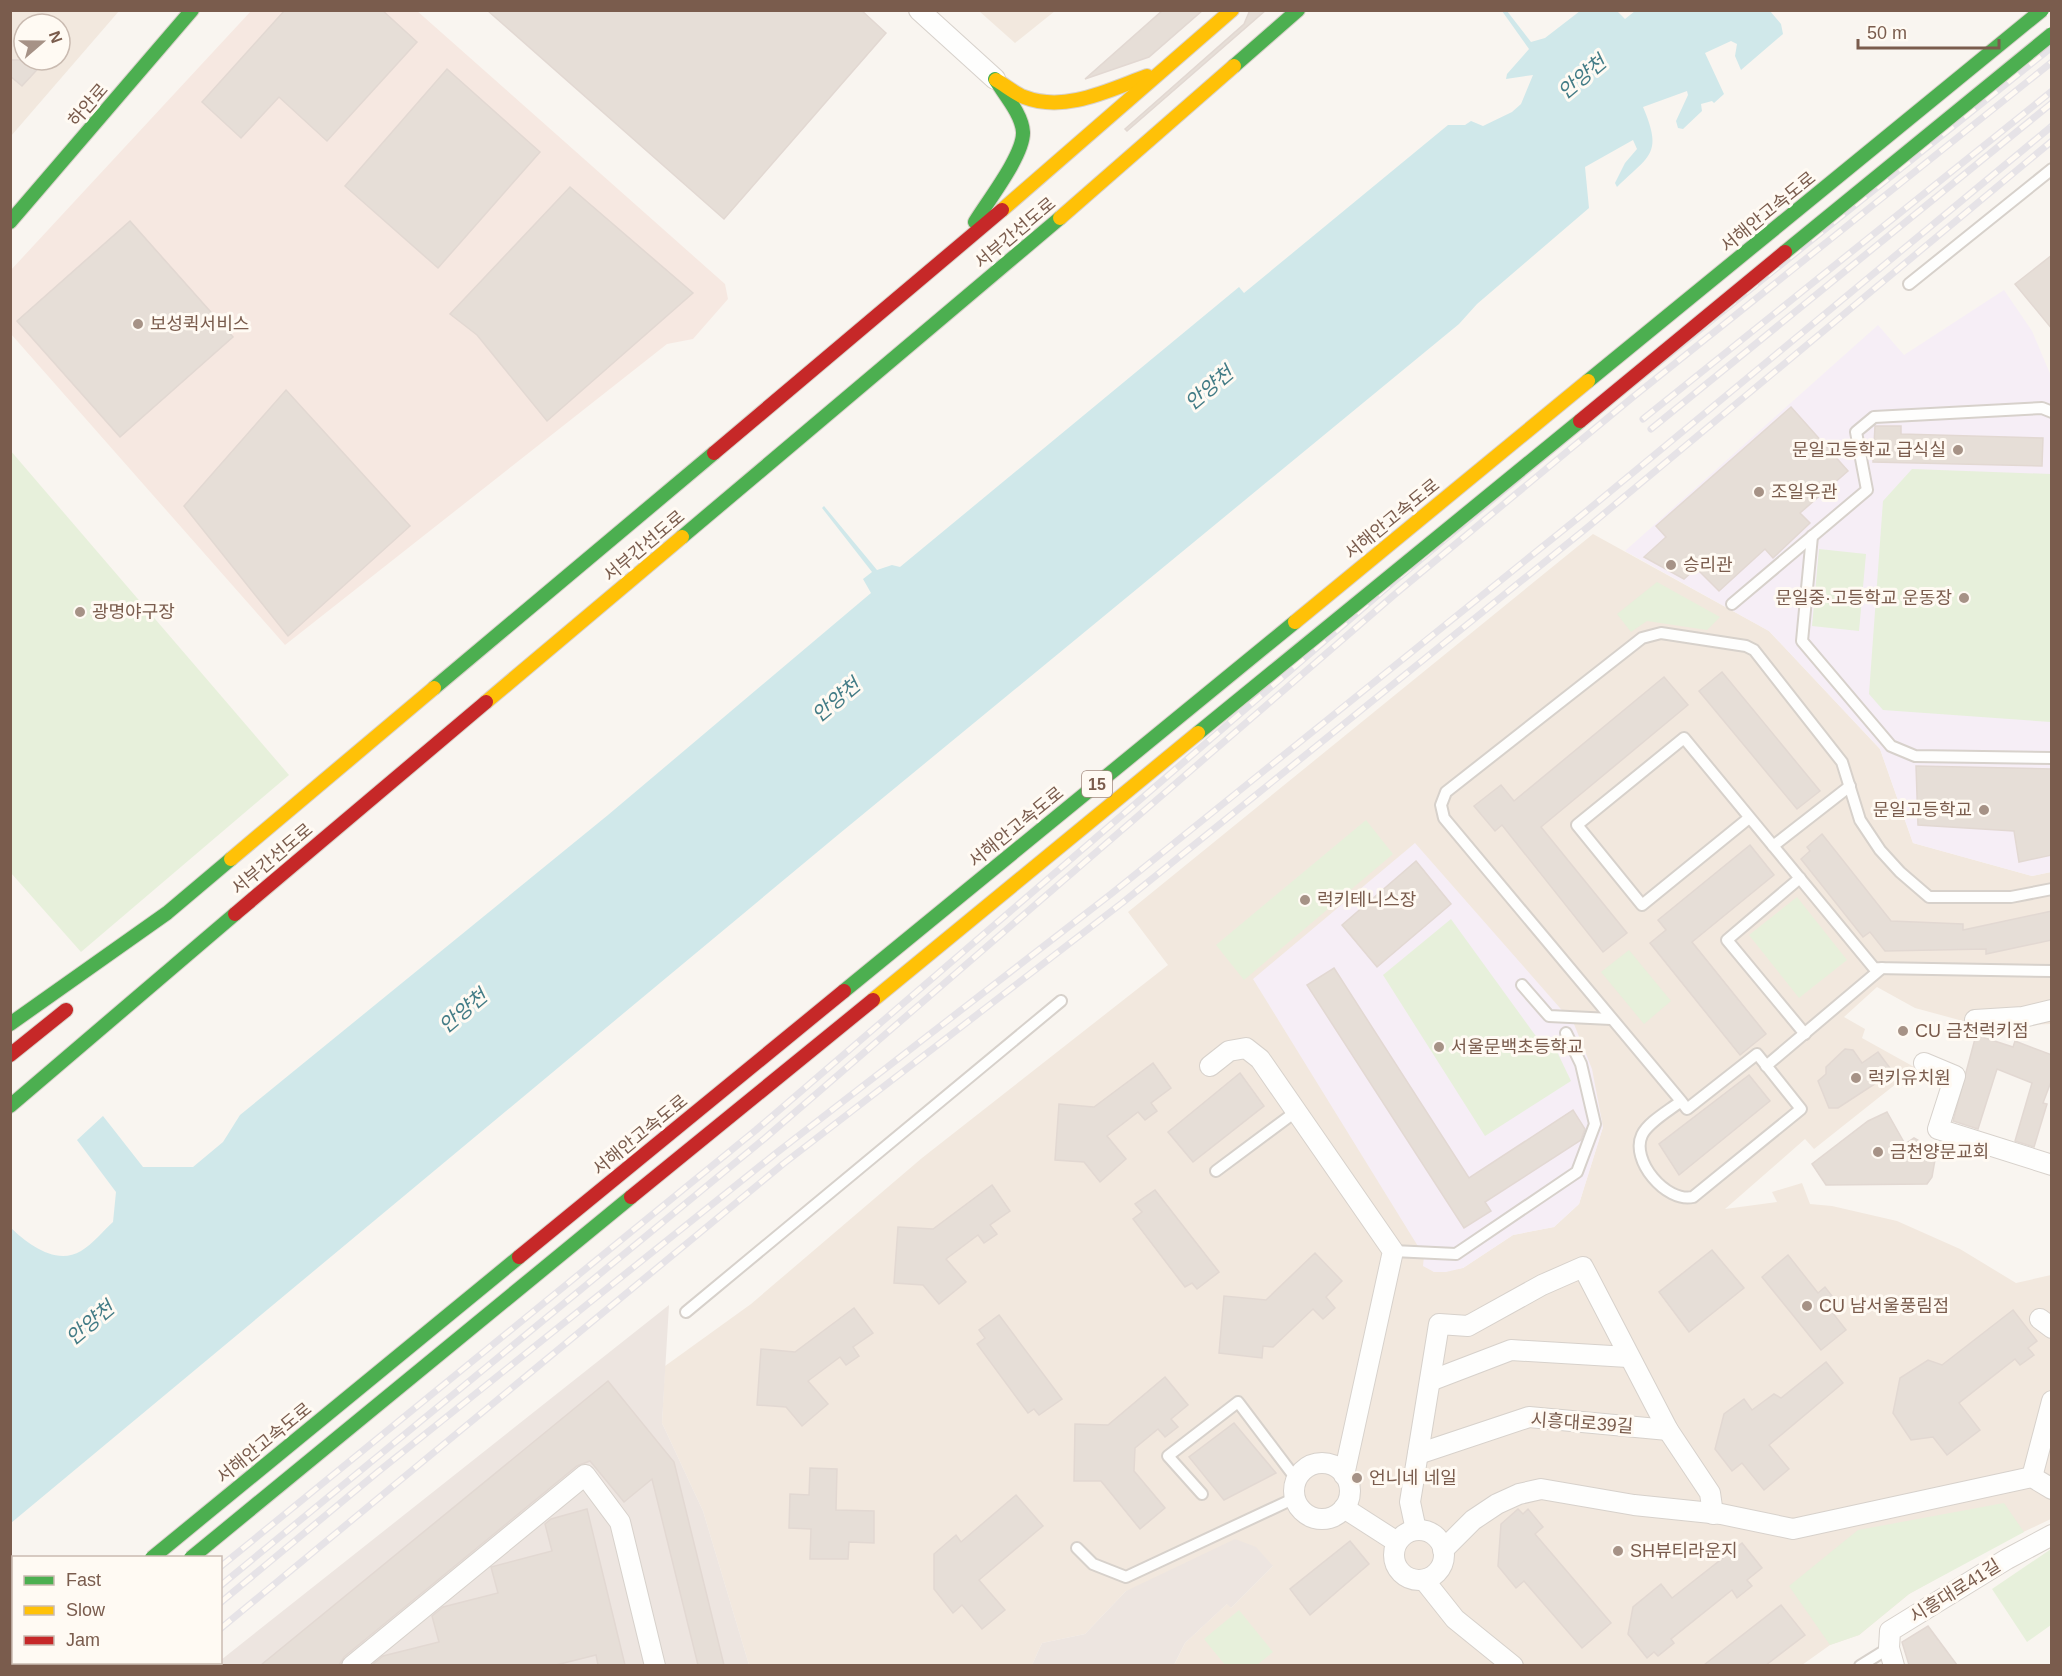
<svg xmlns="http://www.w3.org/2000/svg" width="2062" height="1676" font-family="Helvetica,'Noto Sans KR',sans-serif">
<rect width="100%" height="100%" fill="#f9f5f0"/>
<g fill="#f2e8de" fill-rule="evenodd">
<path d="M 11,11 L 119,11 L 11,136 ZM 24,24 L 60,24 L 60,60 L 24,60 Z"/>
<path d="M 979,11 L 1055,11 L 1015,43 Z"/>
<path d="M 1593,534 L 1769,631 L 1880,749 L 1913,843 L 2032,876 L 2051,872 L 2051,1024 L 1985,1027 L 1915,1008 L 1877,987 L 1844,1017 L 1865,1029 L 1862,1038 L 1916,1068 L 1814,1149 L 1805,1139 L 1725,1209 L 1777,1202 L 1772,1192 L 1802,1183 L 1810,1204 L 1832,1206 L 1897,1221 L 1960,1249 L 2016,1283 L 2051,1275 L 2051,1519 L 2004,1541 L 1909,1594 L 1859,1635 L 1830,1645 L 1802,1665 L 1174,1665 L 1185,1643 L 1228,1603 L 1231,1608 L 1273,1566 L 1126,1591 L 1085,1634 L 1042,1643 L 1032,1665 L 749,1665 L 703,1511 L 662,1423 L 665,1366 L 751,1304 L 922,1158 L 1168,965 L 1128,912 ZM 1603,1127 L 1579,1204 L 1554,1227 L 1513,1235 L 1463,1268 L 1434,1272 L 1424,1256 Z"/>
</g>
<path fill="#f6e8e1" d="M 416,10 L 725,284 L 728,299 L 693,339 L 667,344 L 285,645 L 11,334 L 10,271 L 251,11 Z"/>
<g fill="#ede5e0">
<path d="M 669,1305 L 662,1423 L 703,1511 L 749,1665 L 213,1666 L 220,1662 L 221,1660 Z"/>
<path d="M 1235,1539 L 1256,1547 L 1273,1566 L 1231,1608 L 1227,1604 L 1185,1643 L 1174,1665 L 1032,1665 L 1042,1643 L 1085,1634 L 1126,1591 Z"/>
</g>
<g fill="#f6eef6">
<path d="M 2004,290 L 2032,331 L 2051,376 L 2051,872 L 2032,876 L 1913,843 L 1880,749 L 1769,631 L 1625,551 L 1878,325 L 1904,355 Z"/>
<path d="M 1415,843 L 1574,1024 L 1592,1069 L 1603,1127 L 1579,1204 L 1554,1227 L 1513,1235 L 1463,1268 L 1446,1272 L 1434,1272 L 1423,1266 L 1424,1256 L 1253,979 Z"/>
</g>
<g fill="#e7f0db">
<path d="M 10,450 L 289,775 L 81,952 L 11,873 Z"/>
<path d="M 1912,469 L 2051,474 L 2051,722 L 1883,710 L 1869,694 L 1883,501 Z"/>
<path d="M 1819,549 L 1866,554 L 1859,631 L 1812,626 Z"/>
<path d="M 1657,582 L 1720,617 L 1707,630 L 1647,621 L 1631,632 L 1617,614 Z"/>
<path d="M 1366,820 L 1393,854 L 1244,980 L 1216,945 Z"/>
<path d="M 1797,897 L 1847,960 L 1799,998 L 1749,935 Z"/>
<path d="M 1451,919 L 1538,1039 L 1551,1039 L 1571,1081 L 1485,1136 L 1383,975 Z"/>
<path d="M 1629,950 L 1671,1001 L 1644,1024 L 1601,972 Z"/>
<path d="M 2004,1503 L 2024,1532 L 1909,1594 L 1859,1635 L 1830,1645 L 1789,1586 L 1858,1530 Z"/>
<path d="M 2051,1549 L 2051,1625 L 2027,1642 L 1992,1589 Z"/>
<path d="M 1239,1610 L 1273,1652 L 1257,1665 L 1225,1665 L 1204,1639 Z"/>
</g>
<path fill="#d0e8ea" d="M 1502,11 L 1507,11 L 1531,42 L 1545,38 L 1580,11 L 1617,11 L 1625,19 L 1635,11 L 1770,11 L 1781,24 L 1783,34 L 1741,70 L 1735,56 L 1737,44 L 1731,41 L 1705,53 L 1724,94 L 1714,103 L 1712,101 L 1701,104 L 1702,111 L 1683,129 L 1678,128 L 1676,121 L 1688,95 L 1687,91 L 1643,107 C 1663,154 1650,155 1617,187 L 1615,183 L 1625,163 L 1637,149 L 1633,140 L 1585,167 L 1589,208 L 1477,304 L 1459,324 L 839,834 L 11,1523 L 11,1228 C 28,1244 56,1266 81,1251 C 93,1244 103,1231 113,1222 L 116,1192 L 77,1140 L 103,1116 L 143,1167 L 193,1167 L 223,1142 L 240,1115 L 608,815 L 871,593 L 863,579 L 872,572 L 822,508 L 824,506 L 877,570 L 892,565 L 900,567 L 1239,287 L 1244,293 L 1448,125 L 1465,125 L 1471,121 L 1483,126 L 1512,112 L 1521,104 L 1533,75 L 1506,79 L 1507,74 L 1529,49 Z"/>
<g fill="#e6ded7" stroke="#e2d8d2" stroke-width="1.5">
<path d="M 285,10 L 382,10 L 417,42 L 327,141 L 279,97 L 241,138 L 202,102 Z"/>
<path d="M 487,10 L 861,10 L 886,33 L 724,219 Z"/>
<path d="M 1163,10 L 1203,10 L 1149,57 L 1085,79 Z"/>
<path d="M 1250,10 L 1266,10 L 1127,131 L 1125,129 L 1244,24 Z"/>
<path d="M 10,60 L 46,60 L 22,86 L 10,76 Z"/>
<path d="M 447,69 L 540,152 L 438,268 L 345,186 Z"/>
<path d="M 570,187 L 693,293 L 547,421 L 477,335 L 450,314 Z"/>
<path d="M 130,221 L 233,337 L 120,437 L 17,321 Z"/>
<path d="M 2052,255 L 2052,329 L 2015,284 Z"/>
<path d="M 286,390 L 410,526 L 288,636 L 184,506 Z"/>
<path d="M 1791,407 L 1848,471 L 1800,513 L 1810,523 L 1773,558 L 1765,549 L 1719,591 L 1696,568 L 1684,579 L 1644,557 L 1666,537 L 1656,526 Z"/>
<path d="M 1875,426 L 1901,426 L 1901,434 L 2043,438 L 2042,466 L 1873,462 Z"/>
<path d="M 1722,672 L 1820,791 L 1797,809 L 1699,691 Z"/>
<path d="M 1664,677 L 1688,705 L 1541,827 L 1627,933 L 1603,952 L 1502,825 L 1495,831 L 1474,806 L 1501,785 L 1514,801 Z"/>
<path d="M 1916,766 L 2052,769 L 2052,855 L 2019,862 L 2014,831 L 1918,825 Z"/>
<path d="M 1822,834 L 1891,921 L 1963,924 L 1963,930 L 2052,911 L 2052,940 L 1986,954 L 1986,949 L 1885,951 L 1870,932 L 1863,937 L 1801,859 L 1810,851 L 1807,847 Z"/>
<path d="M 1750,845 L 1774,875 L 1692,942 L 1766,1034 L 1740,1055 L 1650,943 L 1666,930 L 1658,920 Z"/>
<path d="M 1416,861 L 1451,904 L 1377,967 L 1342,925 Z"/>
<path d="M 1334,968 L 1469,1178 L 1573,1110 L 1585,1129 L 1581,1140 L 1485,1202 L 1491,1211 L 1464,1228 L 1307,985 Z"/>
<path d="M 1976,1035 L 2013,1047 L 2015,1041 L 2052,1055 L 2052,1079 L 2043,1103 L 2047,1104 L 2034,1147 L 2015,1141 L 2032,1083 L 1997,1069 L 1978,1129 L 1953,1121 Z"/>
<path d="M 1845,1049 L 1853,1050 L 1862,1063 L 1878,1052 L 1893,1072 L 1838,1108 L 1829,1108 L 1818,1081 L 1826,1074 L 1826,1067 Z"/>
<path d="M 1153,1063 L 1171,1088 L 1151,1103 L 1157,1111 L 1145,1120 L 1138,1112 L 1107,1136 L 1126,1159 L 1100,1182 L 1084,1162 L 1055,1160 L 1059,1104 L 1094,1107 Z"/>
<path d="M 1240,1073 L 1264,1106 L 1193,1162 L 1168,1132 Z"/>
<path d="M 1749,1075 L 1770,1101 L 1679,1175 L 1659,1144 Z"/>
<path d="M 1887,1112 L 1905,1144 L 1914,1138 L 1923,1143 L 1935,1160 L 1932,1177 L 1927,1184 L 1826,1185 L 1812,1164 L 1868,1121 Z"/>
<path d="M 992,1185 L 1010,1211 L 990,1225 L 997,1234 L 984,1243 L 978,1235 L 946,1259 L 966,1282 L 939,1304 L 923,1285 L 894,1283 L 898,1227 L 933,1229 Z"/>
<path d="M 1155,1190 L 1219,1272 L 1197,1289 L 1192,1283 L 1185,1287 L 1133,1219 L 1142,1212 L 1135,1204 Z"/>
<path d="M 1712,1250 L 1744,1288 L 1689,1332 L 1659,1292 Z"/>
<path d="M 1315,1253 L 1342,1281 L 1326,1297 L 1335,1308 L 1323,1319 L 1313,1309 L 1273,1347 L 1263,1346 L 1262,1358 L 1219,1353 L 1224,1296 L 1266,1300 Z"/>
<path d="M 1788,1255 L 1818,1293 L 1825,1287 L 1836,1301 L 1828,1307 L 1846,1330 L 1821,1350 L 1762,1277 Z"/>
<path d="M 854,1308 L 873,1333 L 853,1347 L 859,1356 L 846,1365 L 840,1357 L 808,1381 L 828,1404 L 802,1426 L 786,1407 L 757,1405 L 761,1349 L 795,1352 Z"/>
<path d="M 2013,1310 L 2037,1341 L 2028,1348 L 2034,1355 L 2020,1365 L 2015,1359 L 1959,1403 L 1980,1430 L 1947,1455 L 1933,1437 L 1911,1440 L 1893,1413 L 1900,1378 L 1928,1360 L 1942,1365 Z"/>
<path d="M 999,1315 L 1062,1399 L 1039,1415 L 1034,1409 L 1028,1413 L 977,1344 L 985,1338 L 979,1330 Z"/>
<path d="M 1826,1362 L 1843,1383 L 1769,1445 L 1789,1469 L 1764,1490 L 1742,1463 L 1732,1471 L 1715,1449 L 1724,1414 L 1744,1399 L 1752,1410 L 1774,1394 L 1781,1398 Z"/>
<path d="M 1165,1377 L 1188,1405 L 1171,1419 L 1178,1427 L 1165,1437 L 1158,1429 L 1135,1448 L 1134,1471 L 1165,1508 L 1140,1529 L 1101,1481 L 1074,1481 L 1075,1424 L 1108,1425 Z"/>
<path d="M 608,1381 L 674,1462 L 724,1665 L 698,1665 L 652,1479 L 624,1502 L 590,1461 L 577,1466 L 344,1657 L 339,1665 L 261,1665 Z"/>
<path d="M 1234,1423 L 1276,1473 L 1224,1500 L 1189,1457 Z"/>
<path d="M 810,1468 L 837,1469 L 836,1510 L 874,1511 L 874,1543 L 849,1542 L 848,1559 L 810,1559 L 811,1529 L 789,1528 L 790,1494 L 809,1495 Z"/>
<path d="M 1016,1495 L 1043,1526 L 979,1580 L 1005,1610 L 982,1629 L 962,1605 L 953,1613 L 934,1589 L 934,1554 L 956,1535 L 961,1542 Z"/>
<path d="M 587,1509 L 625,1665 L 598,1665 L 596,1655 L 556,1665 L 372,1665 L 383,1656 L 439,1642 L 432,1616 L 443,1607 L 498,1593 L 491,1567 L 552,1551 L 545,1524 L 551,1519 Z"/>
<path d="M 1518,1509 L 1523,1514 L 1528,1509 L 1543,1527 L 1535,1534 L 1611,1623 L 1582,1648 L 1524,1581 L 1516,1588 L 1498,1566 L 1501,1524 Z"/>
<path d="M 1350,1541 L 1369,1564 L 1310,1615 L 1290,1589 Z"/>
<path d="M 1742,1543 L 1762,1568 L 1747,1580 L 1752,1586 L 1737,1598 L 1732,1590 L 1671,1639 L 1674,1643 L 1658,1656 L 1654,1652 L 1647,1658 L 1628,1634 L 1633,1607 L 1661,1584 L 1672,1598 Z"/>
<path d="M 1781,1605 L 1805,1635 L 1766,1665 L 1704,1665 Z"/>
<path d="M 1928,1626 L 1957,1665 L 1909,1665 L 1902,1642 Z"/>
</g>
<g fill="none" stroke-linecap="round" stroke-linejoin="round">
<defs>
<g id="lane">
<path d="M 1909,284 L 2052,169"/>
<path d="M 1812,536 L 1802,641 L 1891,746 L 1915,756 L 2052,758"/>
<path d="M 1732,604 L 1867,490 L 1856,432 L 1874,417 L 2042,408 L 2052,412"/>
<path d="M 1749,818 L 1642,905 L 1577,825 L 1684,738 L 1874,968 L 2052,971"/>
<path d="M 1773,846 L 1850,786"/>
<path d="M 1800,878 L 1727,940 L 1805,1034"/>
<path d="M 1522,985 L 1549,1016 L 1611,1019"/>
<path d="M 1766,1066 L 1882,968"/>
<path d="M 1681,1101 L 1687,1109 L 1757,1054 L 1801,1109 L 1693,1197 C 1666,1203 1630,1160 1642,1135 C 1648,1122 1670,1110 1681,1101 L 1444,818 L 1441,805 L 1446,792 L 1642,638 L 1661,633 L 1746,646 L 1754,650 L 1842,762 L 1860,820 L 1880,850 L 1900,872 L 1929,897 L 2011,897 L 2052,889"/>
<path d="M 1216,1171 L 1298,1110"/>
<path d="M 1393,1251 L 1456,1254 L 1577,1172 L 1595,1124 L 1581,1064 L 1566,1033"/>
<path d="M 686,1312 L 1061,1001"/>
<path d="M 1202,1494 L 1168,1456 L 1238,1402 L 1297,1480"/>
<path d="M 1077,1548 L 1093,1564 L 1126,1577 L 1295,1498"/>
<path d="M 1860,1666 L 1889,1648"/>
</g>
<g id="street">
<path d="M 919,10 L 995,79"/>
<path d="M 1975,1020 L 2023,1017 L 2052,1010"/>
<path d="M 1924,1063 L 1955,1076 L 1938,1129 L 2052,1165"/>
<path d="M 1210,1066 L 1229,1051 L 1246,1048 L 1260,1059 L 1393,1251 L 1344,1475"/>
<path d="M 2040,1319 L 2052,1328"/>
<path d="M 1430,1381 L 1511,1350 L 1628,1357"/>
<path d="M 1418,1454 L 1529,1417 L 1668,1430"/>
<circle cx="1322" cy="1491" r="28"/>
<path d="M 2032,1477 L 2052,1401"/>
<path d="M 1344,1508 L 1397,1542"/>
<circle cx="1419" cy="1555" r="25"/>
<path d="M 1416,1530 L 1410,1502 L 1439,1324 L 1468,1326 L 1542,1285 L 1583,1267 L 1668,1430 L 1710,1493 L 1713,1514"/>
<path d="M 1443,1550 L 1473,1520 L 1497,1504 L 1519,1494 L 1541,1489 L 1634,1505 L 1721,1514 L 1793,1529 L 2032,1477 L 2052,1489"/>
<path d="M 1424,1580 L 1455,1619 L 1513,1666"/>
<path d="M 352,1666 L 585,1475 L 620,1522 L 655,1666"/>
<path d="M 1894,1666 L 1889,1648 L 1890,1631 L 2007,1559 L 2052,1535"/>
</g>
<g id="fast">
<path d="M 1234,66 L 1298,10"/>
<path d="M 10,222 L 192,10"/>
<path d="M 975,222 C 987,202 1024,155 1023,132 C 1022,114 1004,94 995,79"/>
<path d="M 682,537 L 1060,218"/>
<path d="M 434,688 L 714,453"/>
<path d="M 10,1024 L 167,913 L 231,859"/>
<path d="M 10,1106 L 235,914"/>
<path d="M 56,1666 L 59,1662"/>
</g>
<g id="slow">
<path d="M 996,80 C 1005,85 1014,93 1024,97 C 1065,113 1109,90 1147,76"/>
<path d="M 1002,210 L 1232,10"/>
<path d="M 1060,218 L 1234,66"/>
<path d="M 486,702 L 682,537"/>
<path d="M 231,859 L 434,688"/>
<path d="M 14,1666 L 18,1662"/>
</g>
<g id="jam">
<path d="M 714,453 L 1002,210"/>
<path d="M 235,914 L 486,702"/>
<path d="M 10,1055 L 66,1010"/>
</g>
</defs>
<use href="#lane" stroke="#d7d1cb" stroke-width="14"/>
<use href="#street" stroke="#d7d1cb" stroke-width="22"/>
<use href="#fast" stroke="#d9d2cb" stroke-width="16"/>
<use href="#slow" stroke="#d9d2cb" stroke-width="16"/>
<use href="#jam" stroke="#d9d2cb" stroke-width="16"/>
<use href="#lane" stroke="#fefefd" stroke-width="10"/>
<use href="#street" stroke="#fefefd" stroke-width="20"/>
<use href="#fast" stroke="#4caf50" stroke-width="14"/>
<use href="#slow" stroke="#ffc107" stroke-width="14"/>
<use href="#jam" stroke="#c62828" stroke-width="14"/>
<defs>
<g id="rail">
<path d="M 1643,419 L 2052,91"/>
<path d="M 1651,429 L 2052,103"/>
<path d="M 220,1567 L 756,1130 L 1392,583 L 1626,389 L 2052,47"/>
<path d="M 220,1586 L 764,1139 L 1394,595 L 1633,397 L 2052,62"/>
<path d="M 220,1603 L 379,1471 L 775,1154 L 1111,894 L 1583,514 L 2052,126"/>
<path d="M 220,1629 L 783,1164 L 1122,903 L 1588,527 L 2052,141"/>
<path d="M 100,1666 L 103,1662"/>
<path d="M 124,1666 L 127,1662"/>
<path d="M 146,1666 L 149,1662"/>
<path d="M 176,1666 L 180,1662"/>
</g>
</defs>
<use href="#rail" stroke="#e6e3e7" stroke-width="7"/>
<use href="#rail" stroke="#fffaf3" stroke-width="4.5" stroke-dasharray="14" stroke-linecap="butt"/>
<defs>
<g id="fast-bridge">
<path d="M 1785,252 L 2052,34"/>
<path d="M 1588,381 L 2042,10"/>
<path d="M 1198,733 L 1580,421"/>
<path d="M 844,991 L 1295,622"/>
<path d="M 152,1558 L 519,1257"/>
<path d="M 191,1558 L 631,1197"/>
</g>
<g id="slow-bridge">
<path d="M 1295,622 L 1588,381"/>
<path d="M 873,1000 L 1198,733"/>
</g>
<g id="jam-bridge">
<path d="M 1580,421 L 1785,252"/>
<path d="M 631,1197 L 873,1000"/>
<path d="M 519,1257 L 844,991"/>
</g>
</defs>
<use href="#fast-bridge" stroke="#dad1cc" stroke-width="16" stroke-linecap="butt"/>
<use href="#slow-bridge" stroke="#dad1cc" stroke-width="16" stroke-linecap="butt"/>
<use href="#jam-bridge" stroke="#dad1cc" stroke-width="16" stroke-linecap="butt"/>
<use href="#fast-bridge" stroke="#4caf50" stroke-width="14"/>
<use href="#slow-bridge" stroke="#ffc107" stroke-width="14"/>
<use href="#jam-bridge" stroke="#c62828" stroke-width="14"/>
</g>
<g fill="#a69286" stroke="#fffaf3" stroke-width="2">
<circle cx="138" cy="324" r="6"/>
<circle cx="1958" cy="450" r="6"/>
<circle cx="1759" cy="492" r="6"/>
<circle cx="1671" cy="565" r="6"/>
<circle cx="1964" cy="598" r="6"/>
<circle cx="80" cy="612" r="6"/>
<circle cx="1984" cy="810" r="6"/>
<circle cx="1305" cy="900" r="6"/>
<circle cx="1903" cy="1031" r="6"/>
<circle cx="1439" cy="1047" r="6"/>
<circle cx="1856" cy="1078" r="6"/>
<circle cx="1878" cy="1152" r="6"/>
<circle cx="1807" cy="1306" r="6"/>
<circle cx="1357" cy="1478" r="6"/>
<circle cx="1618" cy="1551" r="6"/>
</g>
<g text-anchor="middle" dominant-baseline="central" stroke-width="6" stroke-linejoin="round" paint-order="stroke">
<rect fill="#fffaf3" stroke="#a28b7f" stroke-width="1.5" x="1082" y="771" width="30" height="26" rx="4.5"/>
<g font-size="16" font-weight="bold" fill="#7a5c4d">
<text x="1097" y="784">15</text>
</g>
<g font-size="18" fill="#7a5c4d" stroke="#fffaf3">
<text transform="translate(88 105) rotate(-49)">하안로</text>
<text transform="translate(1768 212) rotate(-39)">서해안고속도로</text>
<text transform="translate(1015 233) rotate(-40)">서부간선도로</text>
<text transform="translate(1392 519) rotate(-39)">서해안고속도로</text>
<text transform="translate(644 546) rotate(-40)">서부간선도로</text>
<text transform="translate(1016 827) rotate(-39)">서해안고속도로</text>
<text transform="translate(272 859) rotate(-40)">서부간선도로</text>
<text transform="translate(640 1135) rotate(-39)">서해안고속도로</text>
<text transform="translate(1582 1423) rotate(4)">시흥대로39길</text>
<text transform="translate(264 1443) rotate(-39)">서해안고속도로</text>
<text transform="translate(1955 1591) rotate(-32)">시흥대로41길</text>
</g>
<g font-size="18" fill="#7a5c4d" stroke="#fffaf3" text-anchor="start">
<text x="150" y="324">보성퀵서비스</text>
<text x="1946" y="450" text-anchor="end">문일고등학교 급식실</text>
<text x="1771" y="492">조일우관</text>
<text x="1683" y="565">승리관</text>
<text x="1952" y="598" text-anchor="end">문일중·고등학교 운동장</text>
<text x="92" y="612">광명야구장</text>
<text x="1972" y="810" text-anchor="end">문일고등학교</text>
<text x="1317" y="900">럭키테니스장</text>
<text x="1915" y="1031">CU 금천럭키점</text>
<text x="1451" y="1047">서울문백초등학교</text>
<text x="1868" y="1078">럭키유치원</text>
<text x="1890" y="1152">금천양문교회</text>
<text x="1819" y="1306">CU 남서울풍림점</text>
<text x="1369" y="1478">언니네 네일</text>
<text x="1630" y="1551">SH뷰티라운지</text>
</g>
<g font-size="20" font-style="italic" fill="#437c86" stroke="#fffaf3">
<text transform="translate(1582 77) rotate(-40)">안양천</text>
<text transform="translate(1209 388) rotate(-40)">안양천</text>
<text transform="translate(836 700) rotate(-40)">안양천</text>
<text transform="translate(463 1011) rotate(-40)">안양천</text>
<text transform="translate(90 1323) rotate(-40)">안양천</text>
</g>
</g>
<rect width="2062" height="1676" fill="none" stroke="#7a5c4d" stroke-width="24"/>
<rect x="12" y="1556" width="210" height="108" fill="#fffaf3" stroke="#cabbb1" stroke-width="1.5"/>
<rect x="24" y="1576" width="30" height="9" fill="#4caf50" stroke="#cabbb1" stroke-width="1.5"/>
<text x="66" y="1586" font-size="18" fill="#7a5c4d">Fast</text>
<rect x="24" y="1606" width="30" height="9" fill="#ffc107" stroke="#cabbb1" stroke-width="1.5"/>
<text x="66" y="1616" font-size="18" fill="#7a5c4d">Slow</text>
<rect x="24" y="1636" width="30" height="9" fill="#c62828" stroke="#cabbb1" stroke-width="1.5"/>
<text x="66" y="1646" font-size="18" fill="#7a5c4d">Jam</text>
<g transform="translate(42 42) rotate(70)"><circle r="28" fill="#fffaf3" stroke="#cabbb1" stroke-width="1.5"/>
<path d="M0-4.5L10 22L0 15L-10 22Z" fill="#a69286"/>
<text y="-9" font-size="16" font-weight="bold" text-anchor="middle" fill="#7a5c4d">N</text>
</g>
<path d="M1858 39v9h141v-9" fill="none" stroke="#7a5c4d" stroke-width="3"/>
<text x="1867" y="39" font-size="18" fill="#7a5c4d" stroke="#fffaf3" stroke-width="4.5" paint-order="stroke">50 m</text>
</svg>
